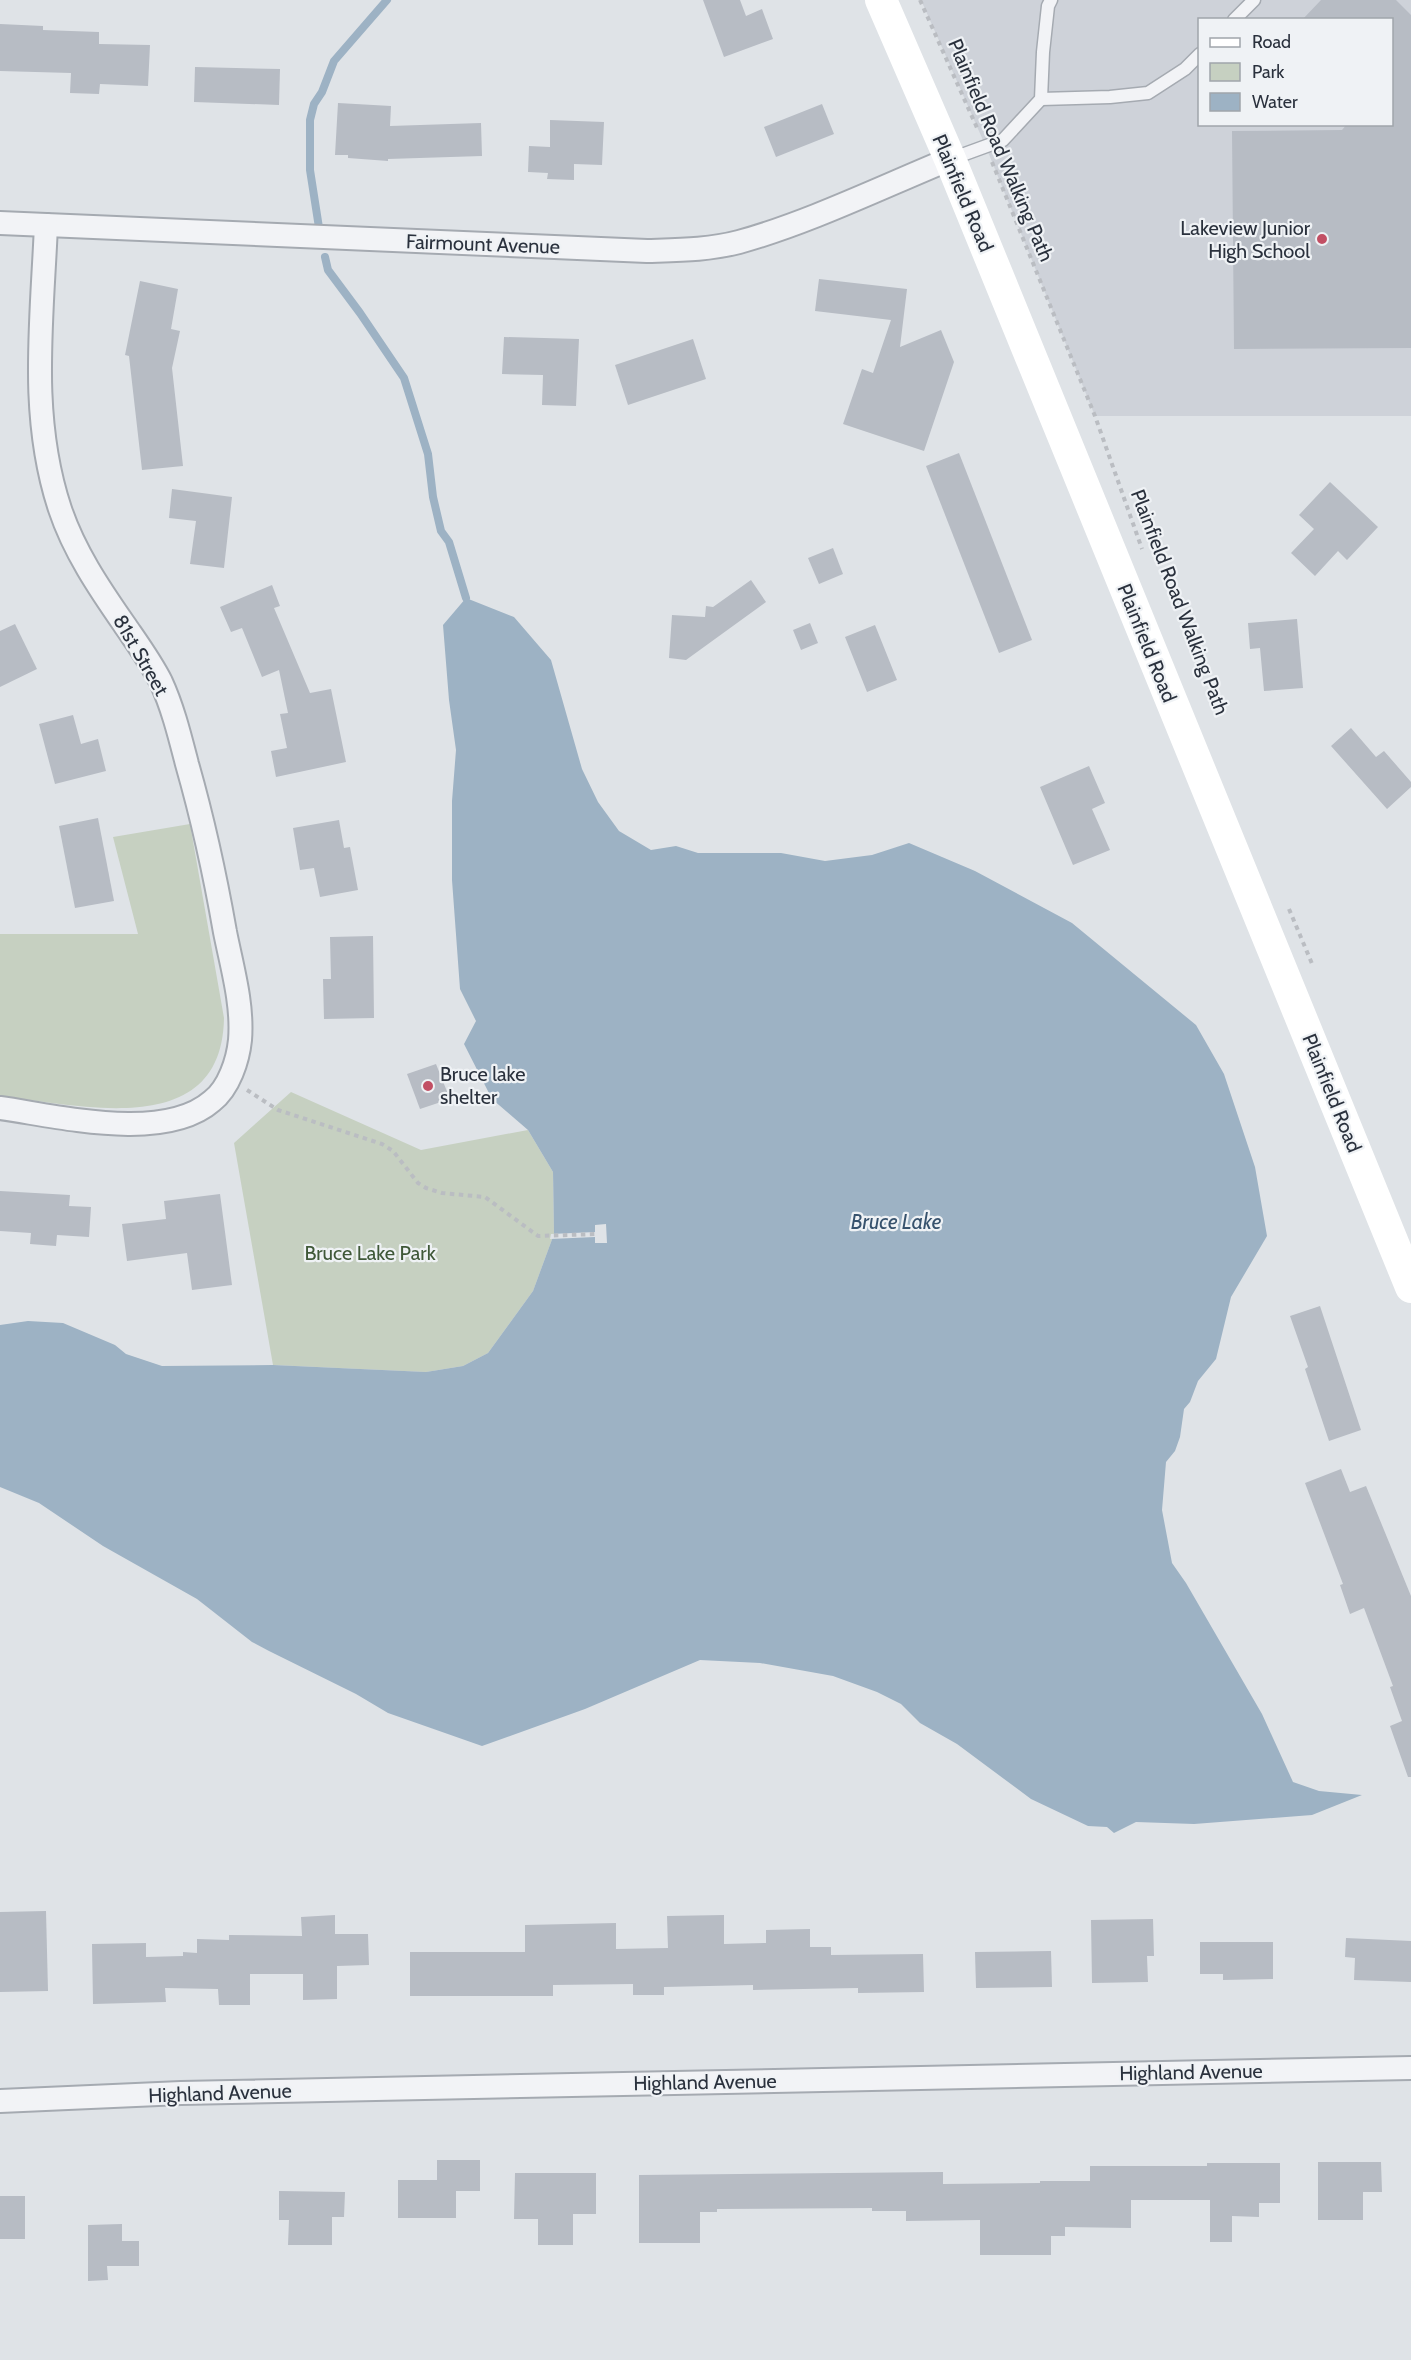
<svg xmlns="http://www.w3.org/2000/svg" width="1411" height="2360" font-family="Cabin,sans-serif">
<rect width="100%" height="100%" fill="#dfe3e7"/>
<path fill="#ced2d9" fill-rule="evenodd" d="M 921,0 L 1411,0 L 1411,416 L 1095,416 L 986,147 ZM 1200,20 L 1392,20 L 1392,124 L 1200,124 Z"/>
<g fill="#c6d0c1">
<path d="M 190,824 L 224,1018 C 222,1142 80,1105 0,1096 L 0,934 L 138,934 L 113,837 Z"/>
<path d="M 291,1092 L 421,1150 L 528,1130 L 553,1172 L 554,1234 L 533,1291 L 488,1353 L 463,1366 L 426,1372 L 273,1365 L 234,1143 Z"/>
</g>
<path fill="#9db2c4" d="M 466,598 L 514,617 L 551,660 L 582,769 L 598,802 L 619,831 L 651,850 L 676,846 L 698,853 L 781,853 L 825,861 L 872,855 L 909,843 L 975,871 L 1072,923 L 1196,1025 L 1224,1074 L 1255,1167 L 1267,1236 L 1231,1297 L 1216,1359 L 1198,1381 L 1190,1402 L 1184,1409 L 1180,1437 L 1175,1451 L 1166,1462 L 1162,1510 L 1172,1563 L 1186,1583 L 1262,1714 L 1293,1782 L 1319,1791 L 1362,1795 L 1312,1815 L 1194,1824 L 1136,1822 L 1114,1833 L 1107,1827 L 1088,1826 L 1031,1799 L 957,1744 L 920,1723 L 901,1704 L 877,1692 L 833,1676 L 760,1663 L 700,1660 L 585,1709 L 482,1746 L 388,1713 L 356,1694 L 269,1651 L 252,1642 L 197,1599 L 103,1546 L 39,1503 L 0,1487 L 0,1325 L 28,1321 L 63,1323 L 115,1345 L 126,1354 L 162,1366 L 273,1365 L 426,1372 L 463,1366 L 488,1353 L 533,1291 L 554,1234 L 553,1172 L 528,1130 L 492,1099 L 464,1044 L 476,1021 L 460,989 L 452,880 L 452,801 L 456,750 L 449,700 L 443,625 Z"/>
<path fill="#dfe3e7" d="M 606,1224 L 607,1243 L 595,1243 L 595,1237 L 550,1239 L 551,1234 L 595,1232 L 595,1225 Z"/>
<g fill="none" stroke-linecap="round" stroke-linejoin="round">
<g stroke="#9db2c4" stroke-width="8">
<path d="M 320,234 L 310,170 L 310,120 L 314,104 L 322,92 L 334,61 L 387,0"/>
<path d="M 325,257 L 328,270 L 360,313 L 404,378 L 428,454 L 433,497 L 441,531 L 449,542 L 466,598"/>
</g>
</g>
<g fill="#b7bcc4">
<path d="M 703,0 L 740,0 L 746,16 L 762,9 L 773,39 L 724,57 Z"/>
<path d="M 1321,0 L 1396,0 L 1411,15 L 1411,348 L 1234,349 L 1232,131 L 1342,130 L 1347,124 L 1392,124 L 1392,20 L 1302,20 Z"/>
<path d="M 0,24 L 43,26 L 43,30 L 99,32 L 99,44 L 150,45 L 148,86 L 100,84 L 99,94 L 70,93 L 71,73 L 0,71 Z"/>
<path d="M 195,67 L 280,69 L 279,105 L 194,102 Z"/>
<path d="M 338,103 L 391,106 L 390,126 L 481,123 L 482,156 L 388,159 L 388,161 L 348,158 L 348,155 L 335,155 Z"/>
<path d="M 822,104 L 834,134 L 776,157 L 764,127 Z"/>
<path d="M 550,120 L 604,122 L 602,165 L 574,164 L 574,180 L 547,179 L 548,173 L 528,172 L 529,146 L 550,147 Z"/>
<path d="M 819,279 L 907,289 L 900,347 L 941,330 L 954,362 L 924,451 L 843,424 L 862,369 L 873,373 L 891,320 L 815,311 Z"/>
<path d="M 140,281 L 178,289 L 171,329 L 180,331 L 172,368 L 183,466 L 142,470 L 129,356 L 125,355 Z"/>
<path d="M 504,337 L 579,339 L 576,406 L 542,405 L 543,375 L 502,374 Z"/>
<path d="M 693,339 L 706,379 L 628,405 L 615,365 Z"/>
<path d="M 959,453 L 1032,640 L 999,653 L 926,466 Z"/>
<path d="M 1330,482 L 1378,527 L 1347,560 L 1338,551 L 1315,576 L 1291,553 L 1314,529 L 1299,515 Z"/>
<path d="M 172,489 L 232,497 L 224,568 L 190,564 L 196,521 L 169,518 Z"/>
<path d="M 833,548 L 843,574 L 819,584 L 808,558 Z"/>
<path d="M 751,580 L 766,602 L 686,660 L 669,658 L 672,615 L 705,617 L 706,606 L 713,607 Z"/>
<path d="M 272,585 L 280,606 L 274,608 L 310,693 L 331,689 L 346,762 L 276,777 L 271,751 L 287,748 L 280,714 L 288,713 L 279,670 L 262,677 L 242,628 L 231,632 L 220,607 Z"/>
<path d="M 1297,619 L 1303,688 L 1264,691 L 1260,648 L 1250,649 L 1248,623 Z"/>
<path d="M 810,623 L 818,643 L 801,650 L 793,630 Z"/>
<path d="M 15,624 L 37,669 L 0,687 L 0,631 Z"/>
<path d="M 875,625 L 897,680 L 867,692 L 845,637 Z"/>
<path d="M 73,715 L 81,744 L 98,739 L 106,771 L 55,784 L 39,724 Z"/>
<path d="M 1351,728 L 1376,757 L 1384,751 L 1411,782 L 1411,787 L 1387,809 L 1331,746 Z"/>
<path d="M 1089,766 L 1105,803 L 1092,809 L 1110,850 L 1073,865 L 1040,787 Z"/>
<path d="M 98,818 L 114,901 L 75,908 L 59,826 Z"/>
<path d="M 339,820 L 344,848 L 350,847 L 358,890 L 320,897 L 314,868 L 300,870 L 293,828 Z"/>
<path d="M 373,936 L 374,1018 L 324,1019 L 323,979 L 331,979 L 330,937 Z"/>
<path d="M 436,1064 L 450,1099 L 420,1109 L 407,1074 Z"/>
<path d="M 0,1191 L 70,1195 L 69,1206 L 91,1207 L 89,1237 L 57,1235 L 56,1246 L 30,1244 L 31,1233 L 0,1231 Z"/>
<path d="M 220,1194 L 232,1285 L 192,1290 L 187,1253 L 127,1261 L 122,1224 L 166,1219 L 164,1201 Z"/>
<path d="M 1320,1306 L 1361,1430 L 1329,1441 L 1305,1369 L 1308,1367 L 1290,1316 Z"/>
<path d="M 1341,1469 L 1350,1492 L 1366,1486 L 1411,1596 L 1411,1777 L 1408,1777 L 1390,1726 L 1402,1721 L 1390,1687 L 1393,1686 L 1364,1608 L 1350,1614 L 1340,1585 L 1343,1584 L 1305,1483 Z"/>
<path d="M 46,1911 L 48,1991 L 0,1992 L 0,1912 Z"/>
<path d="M 335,1915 L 335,1934 L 368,1934 L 369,1965 L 337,1966 L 337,1999 L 303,2000 L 303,1974 L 250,1974 L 250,2005 L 219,2005 L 218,1989 L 165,1988 L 166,2002 L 93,2004 L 92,1944 L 146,1943 L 146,1957 L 183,1956 L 183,1952 L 197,1953 L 197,1939 L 229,1940 L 229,1935 L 302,1936 L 301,1917 Z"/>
<path d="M 724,1915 L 724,1944 L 766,1943 L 766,1930 L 810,1929 L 810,1947 L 831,1947 L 831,1955 L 923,1954 L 924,1992 L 858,1993 L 858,1988 L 753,1990 L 753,1985 L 664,1987 L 664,1995 L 633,1995 L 633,1984 L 553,1985 L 553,1996 L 410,1996 L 410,1952 L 525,1952 L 525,1925 L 616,1923 L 616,1949 L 668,1948 L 667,1916 Z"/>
<path d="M 1153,1919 L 1154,1956 L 1147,1956 L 1148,1982 L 1092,1983 L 1091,1920 Z"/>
<path d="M 1346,1938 L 1411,1941 L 1411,1982 L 1354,1980 L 1355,1958 L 1345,1957 Z"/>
<path d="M 1200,1942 L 1273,1942 L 1273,1979 L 1223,1980 L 1223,1974 L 1200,1974 Z"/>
<path d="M 1051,1951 L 1052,1987 L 976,1988 L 975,1952 Z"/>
<path d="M 437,2160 L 480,2160 L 480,2191 L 456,2191 L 456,2218 L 398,2218 L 398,2180 L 437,2180 Z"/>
<path d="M 1318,2162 L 1381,2162 L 1382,2192 L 1363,2192 L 1363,2220 L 1318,2220 Z"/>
<path d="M 1207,2163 L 1280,2163 L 1280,2203 L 1259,2203 L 1259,2217 L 1232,2216 L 1232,2242 L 1210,2242 L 1210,2200 L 1131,2200 L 1131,2228 L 1065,2227 L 1065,2236 L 1051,2236 L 1051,2255 L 980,2255 L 980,2220 L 906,2221 L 906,2211 L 872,2211 L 872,2208 L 717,2209 L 717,2212 L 700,2212 L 700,2243 L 639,2243 L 639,2175 L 943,2172 L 943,2184 L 1040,2183 L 1040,2181 L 1090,2181 L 1090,2166 L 1207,2166 Z"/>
<path d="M 515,2173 L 596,2173 L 596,2214 L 573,2214 L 573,2245 L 538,2245 L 538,2219 L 514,2219 Z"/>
<path d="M 279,2191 L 345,2192 L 344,2217 L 332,2217 L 332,2245 L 288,2245 L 289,2220 L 279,2220 Z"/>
<rect x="0" y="2196" width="25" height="43"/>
<path d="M 122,2224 L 122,2241 L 139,2241 L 139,2266 L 107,2266 L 108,2280 L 88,2281 L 88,2225 Z"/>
</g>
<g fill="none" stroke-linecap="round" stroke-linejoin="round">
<defs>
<g id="lane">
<path d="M 1234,20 L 1254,0"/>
<path d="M 1041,99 L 1110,97 L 1148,93 L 1185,69 L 1200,54"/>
<path d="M 951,159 L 1003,140 L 1041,99 L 1043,52 L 1048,6 L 1051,0"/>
</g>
<g id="street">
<path d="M 0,223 L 647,251 C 677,250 709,250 739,242 C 808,223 882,187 950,159"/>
<path d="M 0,1108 C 58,1116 164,1143 212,1101 C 229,1088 238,1060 240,1040 C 243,1004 232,967 225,932 C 215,875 203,820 187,764 C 180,737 173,708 161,682 C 151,662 137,643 124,624 C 99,588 74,551 60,509 C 29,416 42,321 46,225"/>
<path d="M 0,2101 L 181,2093 L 1411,2068"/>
</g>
</defs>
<use href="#lane" stroke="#a5aab1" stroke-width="15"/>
<use href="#street" stroke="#a5aab1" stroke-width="26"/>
<g stroke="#babdc2" stroke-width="4" stroke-dasharray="4.5 4.5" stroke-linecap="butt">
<path d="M 920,0 L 978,130"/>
<path d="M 992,162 L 1095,416 L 1142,549"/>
<path d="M 1289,909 L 1313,966"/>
<path d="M 247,1090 L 278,1110 L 382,1144 L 393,1151 L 418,1183 L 426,1188 L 442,1193 L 485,1197 L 538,1236 L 598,1234"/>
</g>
<use href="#lane" stroke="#f2f3f6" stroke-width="12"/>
<use href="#street" stroke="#f2f3f6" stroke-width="22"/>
<path stroke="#fff" stroke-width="32" d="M 881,0 L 950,159 L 1411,1287"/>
</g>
<g fill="#c24f64" stroke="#eff2f5" stroke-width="2">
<circle cx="1322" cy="239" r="6"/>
<circle cx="428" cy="1086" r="6"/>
</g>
<g text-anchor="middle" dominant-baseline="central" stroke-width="4.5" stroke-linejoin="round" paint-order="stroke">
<g font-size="20" fill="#2a313d" stroke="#eff2f5">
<text transform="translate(1001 150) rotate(67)">Plainfield Road Walking Path</text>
<text transform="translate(963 193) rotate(67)">Plainfield Road</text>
<text transform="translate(483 244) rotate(2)">Fairmount Avenue</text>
<text transform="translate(1180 602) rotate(69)">Plainfield Road Walking Path</text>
<text transform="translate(1147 643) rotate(68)">Plainfield Road</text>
<text transform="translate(141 655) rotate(60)">81st Street</text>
<text transform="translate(1332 1093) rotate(68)">Plainfield Road</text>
<text transform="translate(1191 2072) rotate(-1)">Highland Avenue</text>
<text transform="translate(705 2082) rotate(-1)">Highland Avenue</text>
<text transform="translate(220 2093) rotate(-2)">Highland Avenue</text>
</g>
<g font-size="20" fill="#2a313d" stroke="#eff2f5" text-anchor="end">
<text x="1310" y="228">Lakeview Junior<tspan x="1310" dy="23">High School</tspan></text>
<text x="440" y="1074" text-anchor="start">Bruce lake<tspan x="440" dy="23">shelter</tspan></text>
</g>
<g font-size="20" fill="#3f5838" stroke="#eff2f5">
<text x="370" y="1253">Bruce Lake Park</text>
</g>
<g font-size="21" font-style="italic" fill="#37526d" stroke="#eff2f5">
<text x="896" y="1221">Bruce Lake</text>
</g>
</g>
<rect x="1198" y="18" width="195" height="108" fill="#eff2f5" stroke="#a0a5ab" stroke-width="1.5"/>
<rect x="1210" y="38" width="30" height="9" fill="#ffffff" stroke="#a0a5ab" stroke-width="1.5"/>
<text x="1252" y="48" font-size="18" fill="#2a313d">Road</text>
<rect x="1210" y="63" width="30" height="18" fill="#c6d0c1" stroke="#a0a5ab" stroke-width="1.5"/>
<text x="1252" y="78" font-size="18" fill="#2a313d">Park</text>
<rect x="1210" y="93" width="30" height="18" fill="#9db2c4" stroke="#a0a5ab" stroke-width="1.5"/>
<text x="1252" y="108" font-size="18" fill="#2a313d">Water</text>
</svg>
